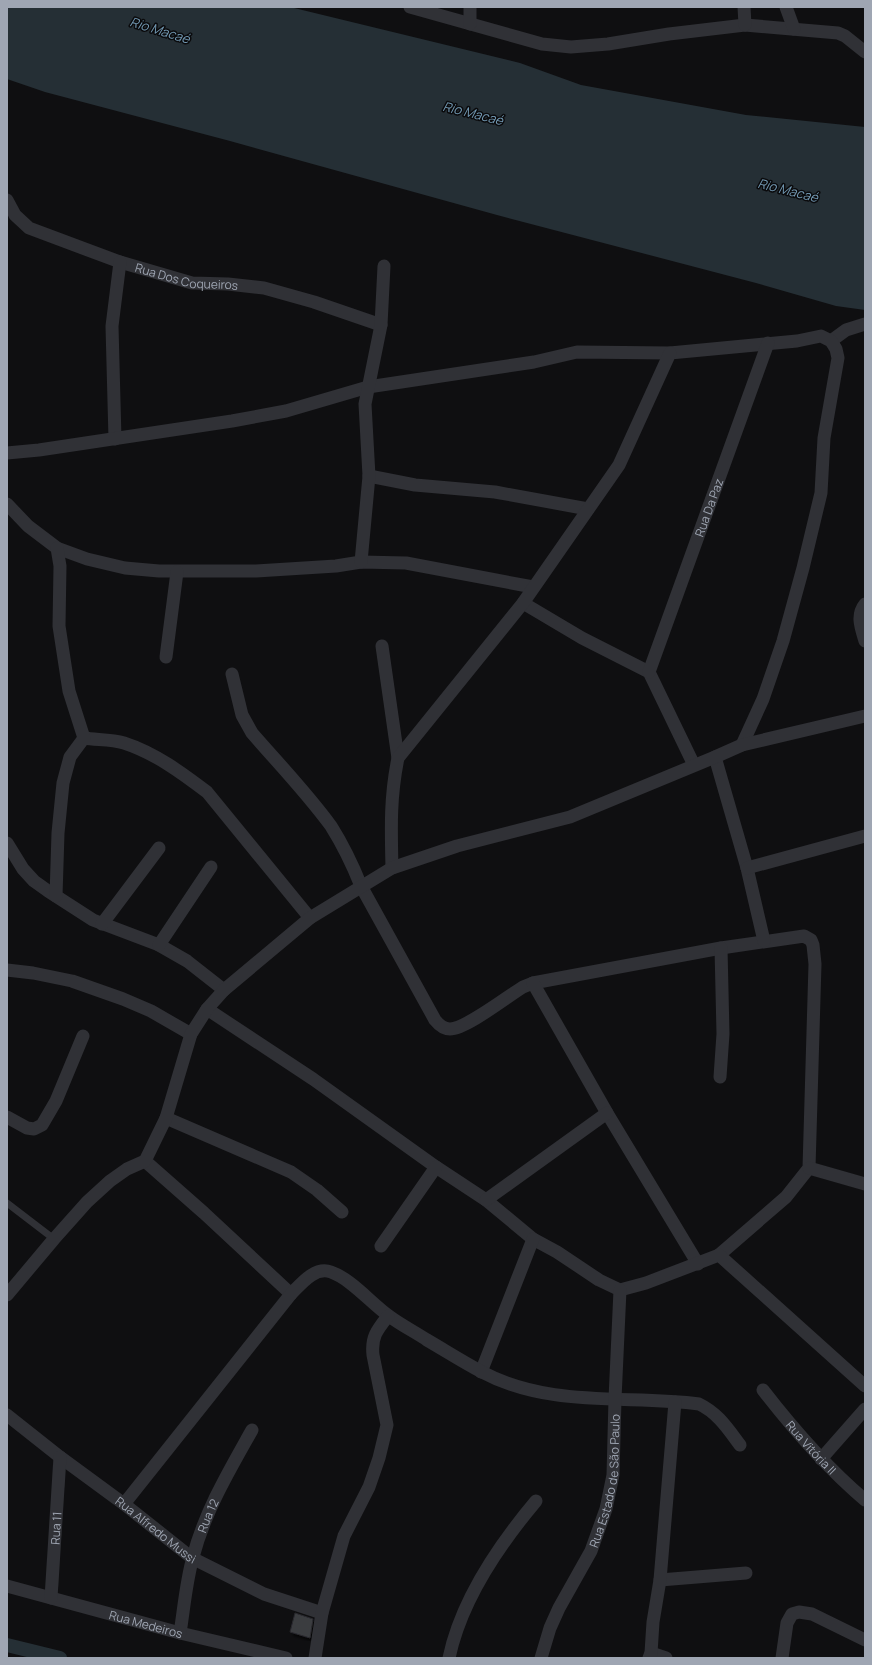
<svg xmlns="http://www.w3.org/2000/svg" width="872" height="1665" font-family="Manrope,sans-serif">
<defs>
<filter id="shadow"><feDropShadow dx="3.5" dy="3.5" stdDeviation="1" flood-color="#0009"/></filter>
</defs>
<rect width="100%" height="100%" fill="#0f0f11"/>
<path fill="#252f35" d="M 7,7 L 290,7 L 520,63 L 581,85 L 746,115 L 865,127 L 865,310 L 836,306 L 756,283 L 497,215 L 230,141 L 45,92 L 7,79 Z"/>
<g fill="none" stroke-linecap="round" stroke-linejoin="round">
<path stroke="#252f35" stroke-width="14" d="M 7,1645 L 60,1658"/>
</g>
<path fill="#3b3c41" stroke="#29292d" filter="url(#shadow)" d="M 295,1613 L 313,1619 L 310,1638 L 290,1632 Z"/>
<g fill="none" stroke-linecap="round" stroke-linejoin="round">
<path stroke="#303136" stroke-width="7" d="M 7,1203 L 54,1239"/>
<g stroke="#303136" stroke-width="13">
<path d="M 410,7 L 542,44 L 571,47 L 608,44 L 669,34 L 745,25 L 838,33 L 845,36 L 865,52"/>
<path d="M 744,7 L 745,25"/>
<path d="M 786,7 L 794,29"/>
<path d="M 470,24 L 470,7"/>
<path id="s1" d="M 7,200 L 15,215 L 29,228 L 120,262 L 192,283 L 228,284 L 264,288 L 314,302 L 381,325"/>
<path d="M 831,341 L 846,330 L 865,324"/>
<path d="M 115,439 L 112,326 L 120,262"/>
<path d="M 7,453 L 39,450 L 232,421 L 286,411 L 368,387 L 534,362 L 577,352 L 670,353 L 797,341 L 821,336 L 831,341 L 836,349 L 838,358 L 824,438 L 821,493 L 803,568 L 783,641 L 763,699 L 742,745"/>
<path d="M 369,476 L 415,485 L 495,492 L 588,509"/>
<path d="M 7,504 L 28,526 L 57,548 L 87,559 L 125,568 L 159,571 L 256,571 L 336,566 L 361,562 L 406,563 L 533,587"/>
<path d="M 361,562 L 369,476 L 365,404 L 381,325 L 384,266"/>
<path d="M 523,603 L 582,638 L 649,672 L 694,765"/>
<path d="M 865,604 C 856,615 861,628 865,641"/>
<path d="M 382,646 L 398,758"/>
<path d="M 166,657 L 177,572"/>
<path id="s2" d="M 649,672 L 768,343"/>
<path d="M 232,674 L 242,715 L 252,733 C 278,763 307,793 331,826 C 343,845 353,866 361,886 L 435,1020 C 439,1025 443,1029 450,1029 C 466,1029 508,996 523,987 L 533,983 L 721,948 L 804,936 L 811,940 L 813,945 L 815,964 L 809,1168 L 786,1197 L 719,1255"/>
<path d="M 84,738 C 97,740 111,739 124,743 C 155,753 182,773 207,792 L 310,918"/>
<path d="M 715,757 L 747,868 L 764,941"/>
<path d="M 7,843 L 23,869 L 34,881 L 48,891 L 93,920 L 159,945 L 187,961 L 224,990"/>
<path d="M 392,868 C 391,828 390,797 398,758 L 523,603 L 619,465 L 670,353"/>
<path d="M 747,868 L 865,836"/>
<path d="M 56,896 L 58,833 L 63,783 L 70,757 L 84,738 L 69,691 L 59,626 L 60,566 L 57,548"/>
<path d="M 102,924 L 159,848"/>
<path d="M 159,945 L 211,867"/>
<path d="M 7,970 L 33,973 L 72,981 L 123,999 L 151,1011 L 191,1034"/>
<path d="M 533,983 L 607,1113 L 698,1264"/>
<path d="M 207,1009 L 313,1079 L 436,1167 L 486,1200 L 533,1239 L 557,1252 L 599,1280 L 620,1290 L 646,1283 L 719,1255 L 865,1386"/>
<path d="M 720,1077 L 723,1034 L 721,948"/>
<path d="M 7,1117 L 27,1128 L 34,1129 L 42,1125 L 56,1101 L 83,1036"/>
<path d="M 166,1118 L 291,1172 L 317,1190 L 342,1212"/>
<path d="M 145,1161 L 204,1213 L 291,1294"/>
<path d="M 809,1168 L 865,1184"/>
<path d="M 486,1200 L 607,1113"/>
<path d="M 381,1246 L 436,1167"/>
<path d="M 7,1295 L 54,1239 L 87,1202 L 110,1181 L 127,1169 L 145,1161 L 166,1118 L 191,1034 L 207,1009 L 224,990 L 310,918 L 392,868 L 457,846 L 570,817 L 715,757 L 742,745 L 865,716"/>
<path d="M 481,1372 L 533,1239"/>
<path id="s3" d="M 763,1390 C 794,1430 826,1467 865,1500"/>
<path id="s4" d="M 7,1415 L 60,1457 L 124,1504 L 192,1558 L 264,1594 L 322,1613"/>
<path d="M 821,1459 L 865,1409"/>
<path d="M 124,1504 L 291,1294 C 301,1284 315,1266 331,1272 C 351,1279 371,1303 389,1316 C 401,1325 415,1332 427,1340 C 446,1351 463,1362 482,1372 C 549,1408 627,1395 699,1404 C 718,1413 728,1429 740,1445"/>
<path d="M 660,1580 L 746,1573"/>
<path id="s5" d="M 7,1586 L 180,1633 L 286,1658"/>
<path id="s6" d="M 51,1598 L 60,1457"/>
<path id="s7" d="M 180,1633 C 184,1608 186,1582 193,1557 C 205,1511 229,1471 252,1430"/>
<path d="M 651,1653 L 666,1658"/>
<path d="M 315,1658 L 322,1613 L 344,1536 L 369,1487 L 379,1458 L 387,1425 L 373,1355 C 371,1337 377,1330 388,1316"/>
<path d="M 449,1658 C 461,1600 499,1545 536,1501"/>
<path id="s8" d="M 541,1658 L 550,1628 L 559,1608 L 591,1551 L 606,1509 L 613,1475 L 615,1399 L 620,1290"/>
<path d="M 649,1658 L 651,1653 L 653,1622 L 660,1580 L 675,1402"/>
<path d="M 782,1658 L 787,1623 L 792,1614 L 799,1612 L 812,1614 L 865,1640"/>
</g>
</g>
<g text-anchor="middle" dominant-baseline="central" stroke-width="3" stroke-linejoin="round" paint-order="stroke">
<g font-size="12" fill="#9fa6b3" stroke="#0a0a0c">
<text stroke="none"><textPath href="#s1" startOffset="202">Rua Dos Coqueiros</textPath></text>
<text stroke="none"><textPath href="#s2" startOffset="175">Rua Da Paz</textPath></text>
<text stroke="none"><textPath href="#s3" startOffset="75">Rua Vitória II</textPath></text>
<text stroke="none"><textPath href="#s8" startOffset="191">Rua Estado de São Paulo</textPath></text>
<text stroke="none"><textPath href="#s7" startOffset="121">Rua 12</textPath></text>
<text stroke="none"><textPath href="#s6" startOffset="70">Rua 11</textPath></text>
<text stroke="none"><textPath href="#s4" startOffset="188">Rua Alfredo Mussi</textPath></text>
<text stroke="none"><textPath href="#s5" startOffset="144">Rua Medeiros</textPath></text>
</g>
<g font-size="13" font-style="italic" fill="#7298b2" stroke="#0a0a0c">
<text transform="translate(160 30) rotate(17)">Rio Macaé</text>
<text transform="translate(473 113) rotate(14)">Rio Macaé</text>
<text transform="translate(788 190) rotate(14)">Rio Macaé</text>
</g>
</g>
<rect width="872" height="1665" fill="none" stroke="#9fa6b3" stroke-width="16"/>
</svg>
